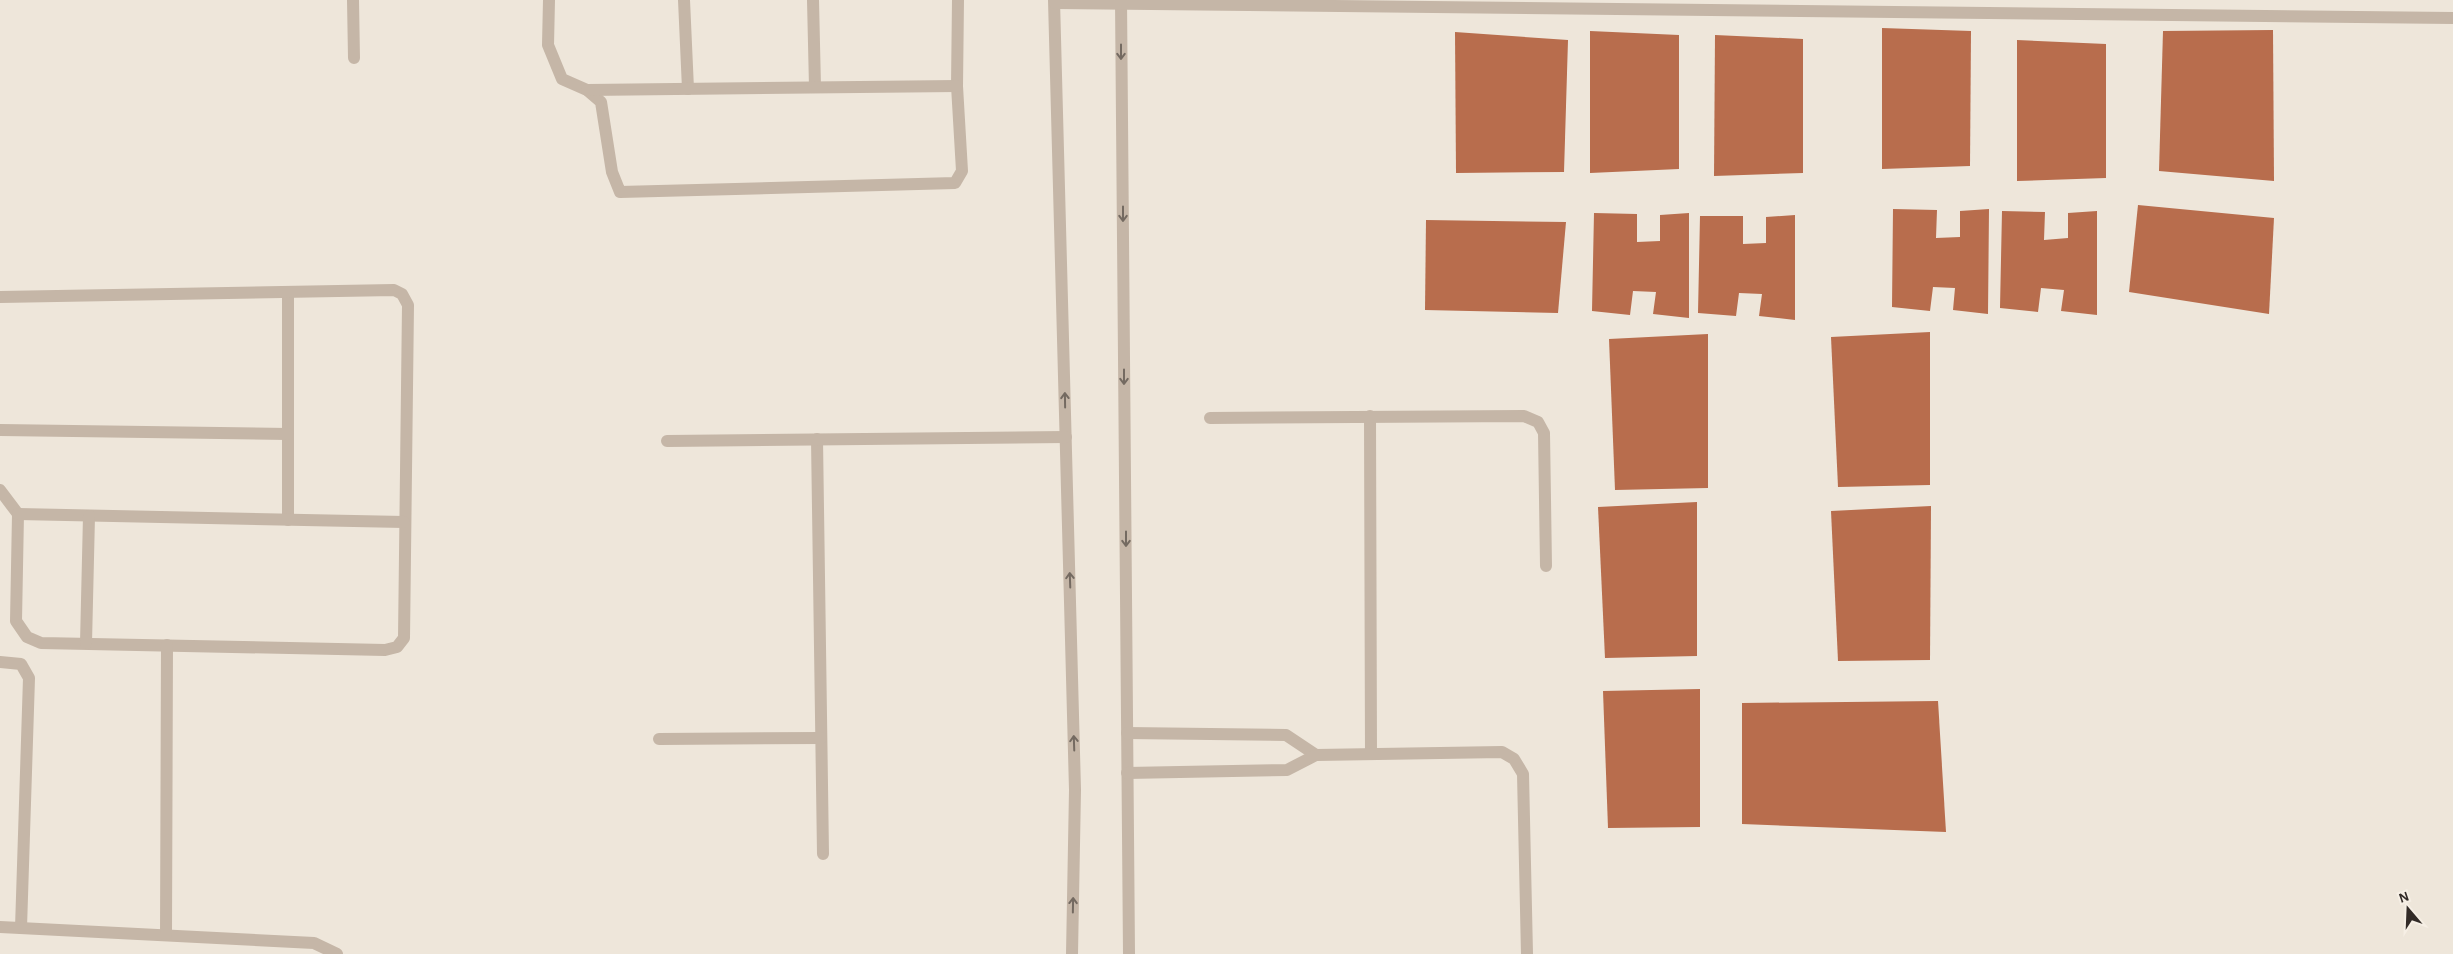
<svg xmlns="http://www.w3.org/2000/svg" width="2453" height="954" font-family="'Alegreya Sans',sans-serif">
<rect width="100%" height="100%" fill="#eee6da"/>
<g fill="#b86d4d">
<path d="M 1882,28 L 1971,31 L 1970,166 L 1882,169 Z"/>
<path d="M 2273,30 L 2274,181 L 2159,171 L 2163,31 Z"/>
<path d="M 1590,31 L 1679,35 L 1679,169 L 1590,173 Z"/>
<path d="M 1455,32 L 1568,40 L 1564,172 L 1456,173 Z"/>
<path d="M 1715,35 L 1803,39 L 1803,173 L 1714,176 Z"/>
<path d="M 2017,40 L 2106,44 L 2106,178 L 2017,181 Z"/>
<path d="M 2138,205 L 2274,218 L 2269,314 L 2129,292 Z"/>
<path d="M 1893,209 L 1937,210 L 1936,238 L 1960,237 L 1960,211 L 1989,209 L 1988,314 L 1953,310 L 1955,288 L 1933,287 L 1930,311 L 1892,307 Z"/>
<path d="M 2002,211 L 2045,212 L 2044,240 L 2068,238 L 2068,213 L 2097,211 L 2097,315 L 2061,311 L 2064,290 L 2041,288 L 2038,312 L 2000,308 Z"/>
<path d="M 1594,213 L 1637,214 L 1637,242 L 1660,241 L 1660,215 L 1689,213 L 1689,318 L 1653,314 L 1656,292 L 1633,291 L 1630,315 L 1592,311 Z"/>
<path d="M 1795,215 L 1795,320 L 1759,316 L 1762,294 L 1739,293 L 1736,316 L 1698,313 L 1700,216 L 1743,216 L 1743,244 L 1766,243 L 1766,217 Z"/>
<path d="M 1426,220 L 1566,222 L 1558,313 L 1425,310 Z"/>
<path d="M 1930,332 L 1930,485 L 1838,487 L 1831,337 Z"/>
<path d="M 1708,334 L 1708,488 L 1615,490 L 1609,339 Z"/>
<path d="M 1697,502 L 1697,656 L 1605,658 L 1598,507 Z"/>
<path d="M 1931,506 L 1930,660 L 1838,661 L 1831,511 Z"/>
<path d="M 1700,689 L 1700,827 L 1608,828 L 1603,691 Z"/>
<path d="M 1938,701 L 1946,832 L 1742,824 L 1742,703 Z"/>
</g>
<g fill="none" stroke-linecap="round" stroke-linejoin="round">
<g stroke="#c5b6a7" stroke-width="12">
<path d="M 353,0 L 354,58"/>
<path d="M 549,0 L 548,45 L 562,79 L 587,90 L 601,102 L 612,172 L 620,192 L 955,183 L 962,171 L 957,86 L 958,0"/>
<path d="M 684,0 L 688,89"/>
<path d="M 813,0 L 815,87"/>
<path d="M 1054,0 L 1075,790 L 1072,954"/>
<path d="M 1121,0 L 1129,954"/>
<path d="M 1055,3 L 2453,18"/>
<path d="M 587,90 L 957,86"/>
<path d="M 288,293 L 288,520"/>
<path d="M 0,297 L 394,290 L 402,294 L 408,305 L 404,638 L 397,647 L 385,650 L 41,643 L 27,637 L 16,621 L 18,514 L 0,490"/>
<path d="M 1370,416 L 1371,753"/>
<path d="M 1210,418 L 1524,416 L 1538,422 L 1544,433 L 1546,566"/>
<path d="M 0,430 L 288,434"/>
<path d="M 817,439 L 823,854"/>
<path d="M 667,441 L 1066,437"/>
<path d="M 18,514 L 404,522"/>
<path d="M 86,643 L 89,516"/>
<path d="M 0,662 L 21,664 L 29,678 L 21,928"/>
<path d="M 1127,733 L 1286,735 L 1316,755"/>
<path d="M 659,739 L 821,738"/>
<path d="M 1127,773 L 1287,770 L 1316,755 L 1502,752 L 1514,759 L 1523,774 L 1527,954"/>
<path d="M 0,927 L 314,943 L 337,954"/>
<path d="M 166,935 L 167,645"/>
</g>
</g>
<defs><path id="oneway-shaft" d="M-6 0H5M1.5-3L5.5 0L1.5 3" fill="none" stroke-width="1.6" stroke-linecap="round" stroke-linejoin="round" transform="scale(1.25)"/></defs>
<g stroke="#746a61">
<use href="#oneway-shaft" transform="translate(1121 52) rotate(90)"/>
<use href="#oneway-shaft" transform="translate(1123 214) rotate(90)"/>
<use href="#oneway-shaft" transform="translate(1124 377) rotate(90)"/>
<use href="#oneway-shaft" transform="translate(1065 400) rotate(-91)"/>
<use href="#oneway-shaft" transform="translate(1126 539) rotate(90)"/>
<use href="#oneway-shaft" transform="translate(1070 580) rotate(-92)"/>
<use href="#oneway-shaft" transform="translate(1074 743) rotate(-92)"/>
<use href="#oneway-shaft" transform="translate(1073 905) rotate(-89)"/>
</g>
<g transform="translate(2408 909) rotate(341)" stroke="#f6efe5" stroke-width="4" paint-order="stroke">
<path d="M0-4L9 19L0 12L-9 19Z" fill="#322b27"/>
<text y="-8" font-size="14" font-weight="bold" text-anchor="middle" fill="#322b27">N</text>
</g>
</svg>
